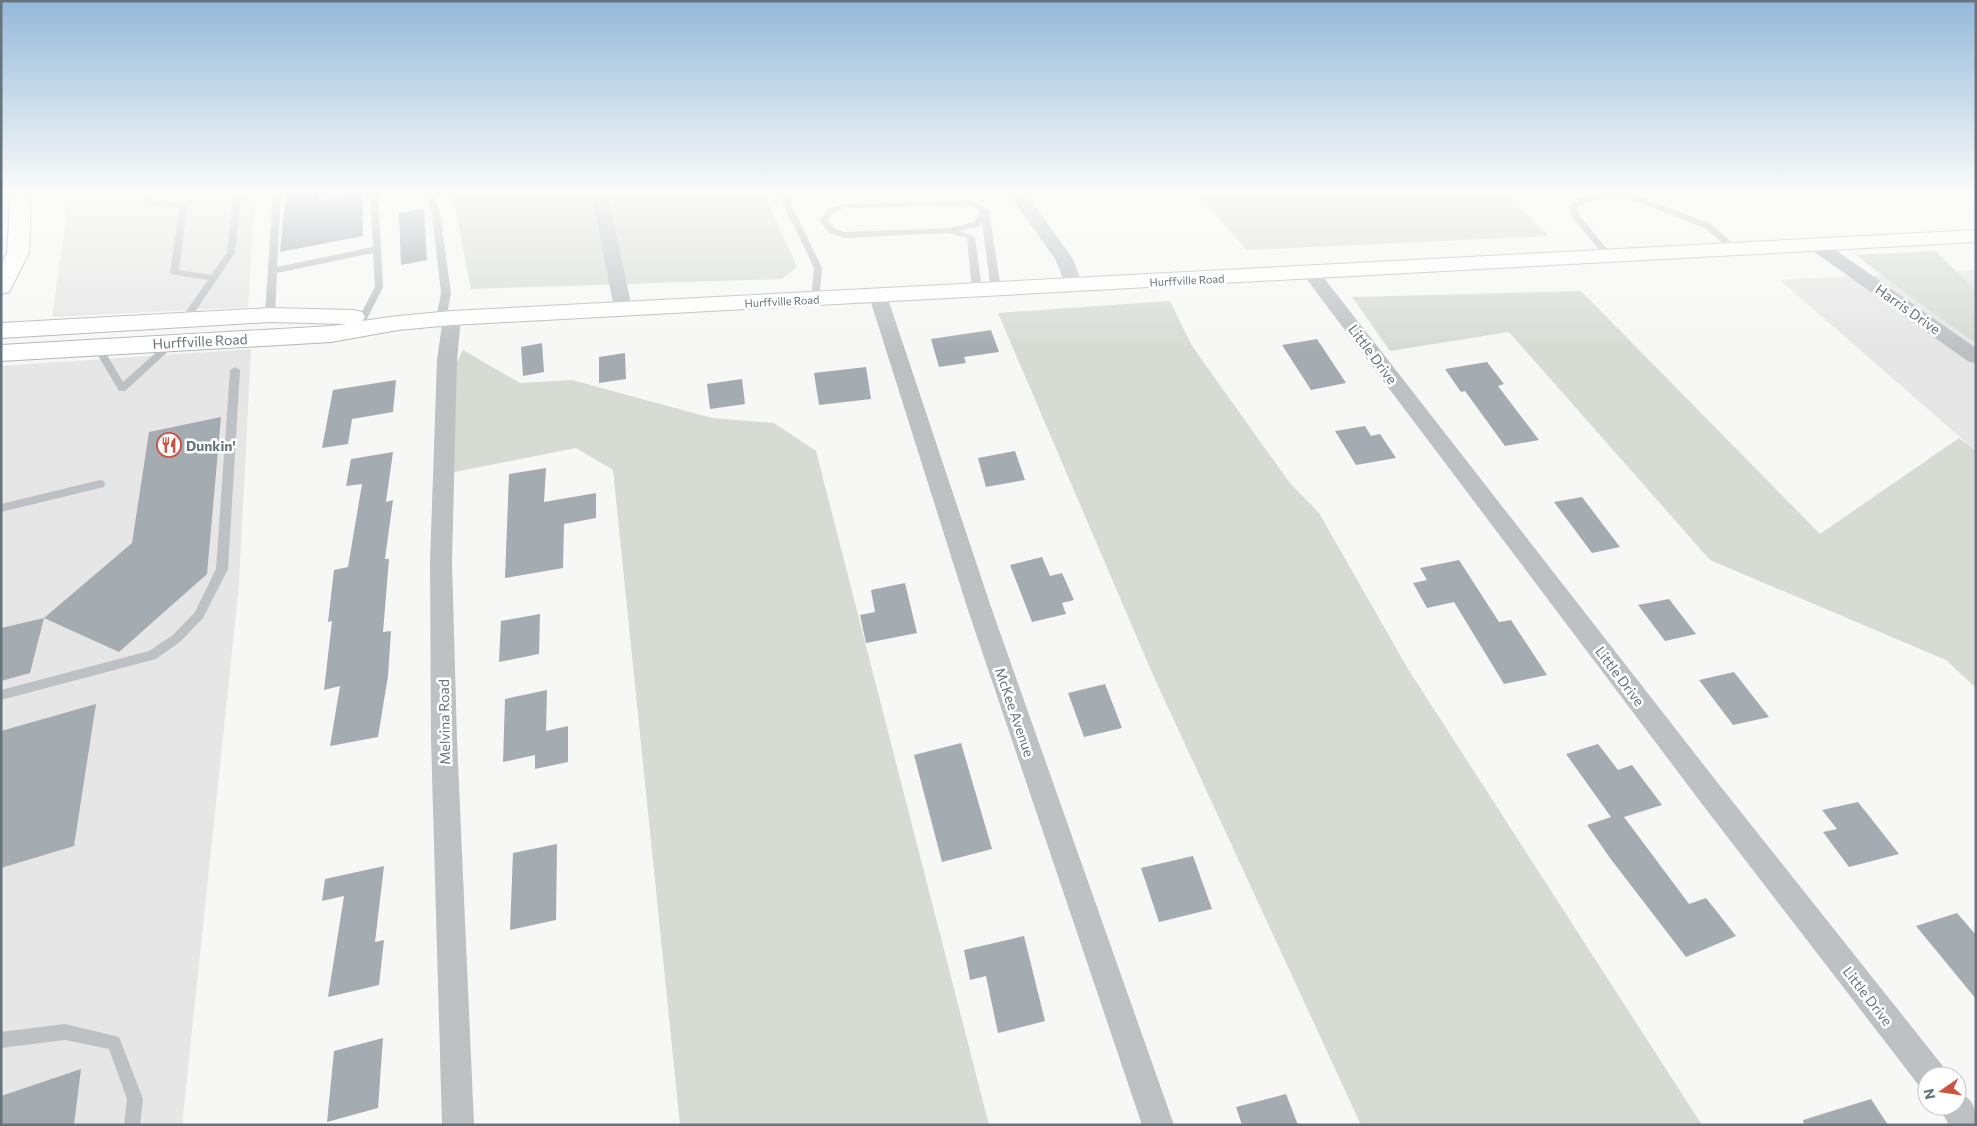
<svg xmlns="http://www.w3.org/2000/svg" width="1977" height="1126" font-family="Commissioner,sans-serif">
<rect width="100%" height="100%" fill="#f7f7f5"/>
<g fill="#e5e6e5">
<path d="M 70,191 L 255,191 L 248,307 L 52,317 Z"/>
<path d="M 1976,270 L 1976,451 L 1780,280 Z"/>
<path d="M 251,349 L 239,585 L 182,1125 L 1,1125 L 1,366 Z"/>
</g>
<g fill="#d7dbd4">
<path d="M 452,191 L 763,191 L 797,267 L 782,279 L 471,289 Z"/>
<path d="M 1195,191 L 1501,191 L 1549,236 L 1247,250 Z"/>
<path d="M 1935,251 L 1976,290 L 1976,343 L 1917,302 L 1856,255 Z"/>
<path d="M 1581,291 L 1820,534 L 1959,438 L 1976,451 L 1976,688 L 1946,660 L 1710,560 L 1509,332 L 1390,351 L 1352,297 Z"/>
<path d="M 1170,301 L 1192,346 L 1289,482 L 1319,513 L 1408,669 L 1702,1125 L 1361,1125 L 1153,675 L 998,313 Z"/>
<path d="M 463,350 L 520,383 L 572,380 L 712,418 L 774,423 L 816,451 L 989,1125 L 680,1125 L 613,470 L 576,448 L 440,475 L 444,387 Z"/>
</g>
<g fill="#a5acb1">
<path d="M 286,191 L 319,191 L 318,200 L 363,192 L 363,236 L 280,252 Z"/>
<path d="M 424,209 L 427,260 L 401,265 L 399,213 Z"/>
<path d="M 991,330 L 999,352 L 964,357 L 966,363 L 939,367 L 931,339 Z"/>
<path d="M 1317,339 L 1346,383 L 1311,390 L 1282,345 Z"/>
<path d="M 542,343 L 544,372 L 523,376 L 521,347 Z"/>
<path d="M 625,353 L 626,379 L 599,383 L 599,357 Z"/>
<path d="M 1487,362 L 1504,384 L 1498,386 L 1539,440 L 1505,446 L 1465,391 L 1461,392 L 1445,369 Z"/>
<path d="M 866,367 L 871,399 L 819,405 L 814,373 Z"/>
<path d="M 742,379 L 745,404 L 710,409 L 707,384 Z"/>
<path d="M 396,380 L 393,412 L 352,419 L 348,444 L 322,448 L 333,390 Z"/>
<path d="M 221,417 L 207,574 L 119,652 L 44,618 L 132,543 L 149,432 Z"/>
<path d="M 1365,426 L 1371,436 L 1380,434 L 1396,458 L 1356,465 L 1335,431 Z"/>
<path d="M 1015,451 L 1025,480 L 986,487 L 978,458 Z"/>
<path d="M 393,452 L 386,502 L 393,500 L 385,559 L 389,559 L 383,632 L 391,631 L 388,676 L 378,737 L 330,746 L 340,686 L 324,690 L 332,621 L 328,622 L 334,570 L 348,567 L 362,484 L 346,486 L 351,459 Z"/>
<path d="M 546,468 L 544,502 L 596,493 L 596,518 L 564,524 L 563,568 L 505,578 L 509,474 Z"/>
<path d="M 1582,497 L 1620,547 L 1592,553 L 1554,502 Z"/>
<path d="M 1042,557 L 1050,576 L 1062,573 L 1074,600 L 1062,603 L 1066,614 L 1032,622 L 1010,565 Z"/>
<path d="M 1459,560 L 1499,622 L 1511,620 L 1547,675 L 1504,684 L 1454,602 L 1427,608 L 1413,583 L 1427,580 L 1420,568 Z"/>
<path d="M 905,583 L 917,633 L 866,643 L 860,615 L 875,612 L 871,590 Z"/>
<path d="M 1669,599 L 1696,634 L 1665,641 L 1638,605 Z"/>
<path d="M 540,614 L 539,654 L 499,662 L 501,621 Z"/>
<path d="M 44,618 L 30,673 L 1,681 L 1,628 Z"/>
<path d="M 1734,672 L 1769,717 L 1733,725 L 1699,680 Z"/>
<path d="M 1105,684 L 1122,728 L 1084,737 L 1068,693 Z"/>
<path d="M 547,690 L 546,731 L 568,726 L 568,762 L 535,769 L 535,755 L 503,762 L 505,699 Z"/>
<path d="M 96,704 L 74,846 L 1,868 L 1,731 Z"/>
<path d="M 961,743 L 992,849 L 942,862 L 914,755 Z"/>
<path d="M 1598,744 L 1618,770 L 1632,765 L 1662,805 L 1624,817 L 1689,904 L 1706,898 L 1736,936 L 1686,957 L 1610,858 L 1587,825 L 1611,817 L 1566,754 Z"/>
<path d="M 1858,802 L 1899,854 L 1849,867 L 1823,832 L 1837,829 L 1822,810 Z"/>
<path d="M 557,844 L 556,920 L 510,930 L 513,853 Z"/>
<path d="M 1193,856 L 1212,909 L 1159,922 L 1141,868 Z"/>
<path d="M 384,866 L 375,942 L 384,940 L 379,985 L 328,997 L 344,896 L 322,901 L 325,879 Z"/>
<path d="M 1957,913 L 1976,935 L 1976,999 L 1916,926 Z"/>
<path d="M 1024,936 L 1045,1021 L 998,1033 L 986,976 L 970,980 L 964,950 Z"/>
<path d="M 383,1038 L 378,1108 L 327,1122 L 334,1051 Z"/>
<path d="M 81,1069 L 74,1125 L 1,1125 L 1,1096 Z"/>
<path d="M 1286,1094 L 1298,1125 L 1242,1125 L 1236,1107 Z"/>
<path d="M 1871,1099 L 1888,1125 L 1804,1125 L 1803,1120 Z"/>
</g>
<g fill="none" stroke-linecap="round" stroke-linejoin="round">
<defs>
<path id="primary" d="M 1976,230 L 1976,242 L 452,325 L 398,330 L 331,342 L 1,361 L 1,345 L 331,326 L 347,324 L 270,322 L 1,338 L 1,323 L 270,308 L 354,310 L 362,312 L 365,317 L 362,321 L 398,316 L 452,311 Z"/>
<path id="motorway" d="M 11,191 L 31,191 L 29,253 L 9,292 L 1,294 L 1,265 L 7,253 Z"/>
</defs>
<use href="#primary" stroke="#b1b6b8" stroke-width="2"/>
<use href="#motorway" stroke="#b3b6b9" stroke-width="2"/>
<g fill="#bdc1c4" fill-rule="evenodd">
<path d="M 148,191 L 157,191 L 151,199 L 152,201 L 179,203 L 187,207 L 179,270 L 211,275 L 227,253 L 234,191 L 242,191 L 235,253 L 188,322 L 182,322 L 180,320 L 208,280 L 171,274 L 170,272 L 179,208 L 145,205 L 143,199 Z"/>
<path d="M 273,191 L 281,191 L 277,267 L 373,247 L 370,191 L 378,191 L 383,287 L 366,321 L 363,322 L 358,319 L 375,287 L 373,253 L 277,273 L 275,315 L 270,318 L 267,317 L 265,315 Z"/>
<path d="M 424,191 L 432,191 L 440,213 L 451,293 L 446,319 L 441,322 L 436,319 L 441,293 L 432,213 Z"/>
<path d="M 777,191 L 785,191 L 822,268 L 819,301 L 813,301 L 811,299 L 814,268 Z"/>
<path d="M 1609,193 L 1632,194 L 1711,224 L 1739,249 L 1735,252 L 1732,251 L 1705,228 L 1628,198 L 1609,197 L 1586,202 L 1577,207 L 1578,214 L 1613,256 L 1609,259 L 1606,258 L 1571,216 L 1569,206 L 1580,198 Z"/>
<path d="M 972,200 L 989,211 L 1001,290 L 999,292 L 996,293 L 991,290 L 982,222 L 980,226 L 959,231 L 975,237 L 982,290 L 977,293 L 972,290 L 967,238 L 948,233 L 845,238 L 829,233 L 820,221 L 827,209 L 843,204 ZM 970,205 L 980,212 L 974,222 L 950,228 L 845,232 L 835,229 L 828,221 L 833,213 L 844,208 Z"/>
<path d="M 172,340 L 175,341 L 175,345 L 125,391 L 119,391 L 93,347 L 98,344 L 101,345 L 123,382 L 169,341 Z"/>
<path d="M 235,367 L 240,370 L 228,569 L 203,618 L 181,641 L 156,659 L 1,700 L 1,690 L 149,651 L 173,635 L 195,612 L 216,569 L 230,370 Z"/>
<path d="M 100,480 L 104,481 L 105,484 L 104,487 L 1,512 L 1,504 Z"/>
<path d="M 65,1024 L 119,1037 L 143,1099 L 140,1125 L 124,1125 L 127,1099 L 109,1049 L 65,1040 L 1,1048 L 1,1032 Z"/>
</g>
<g fill="#bdc1c4" fill-rule="evenodd">
<path d="M 591,191 L 607,191 L 632,308 L 629,312 L 623,314 L 617,312 L 614,308 Z"/>
<path d="M 1007,191 L 1024,191 L 1073,259 L 1083,286 L 1080,290 L 1074,292 L 1068,290 L 1055,259 Z"/>
<path d="M 1815,239 L 1821,240 L 1976,348 L 1976,363 L 1969,362 L 1809,248 L 1806,244 L 1809,240 Z"/>
<path d="M 1311,267 L 1317,269 L 1717,782 L 1942,1065 L 1946,1076 L 1927,1076 L 1927,1090 L 1920,1087 L 1699,800 L 1305,277 L 1302,273 L 1305,269 Z"/>
<path d="M 878,290 L 884,292 L 887,296 L 991,607 L 1174,1125 L 1142,1125 L 967,607 L 869,296 L 872,292 Z"/>
<path d="M 452,312 L 459,314 L 461,318 L 457,360 L 452,562 L 457,739 L 474,1125 L 442,1125 L 431,739 L 430,562 L 437,360 L 443,318 L 445,314 Z"/>
<path d="M 1957,1092 C 1974,1099 1976,1108 1976,1125 L 1949,1125 L 1938,1106 L 1957,1106 Z"/>
</g>
<use href="#primary" fill="#fff" fill-rule="evenodd"/>
<use href="#motorway" fill="#fff" fill-rule="evenodd"/>
</g>
<linearGradient id="sky" x2="0" y2="1"><stop stop-color="#94b9da"/><stop offset="0.55" stop-color="#fbfbfa"/><stop offset="1" stop-color="#fbfbfa" stop-opacity="0"/></linearGradient>
<rect width="1977" height="349" fill="url(#sky)"/>
<defs>
<symbol id="restaurant-ring" viewBox="-11 -11 22 22"><circle r="9.5" fill="#fff" stroke="#cc533f" stroke-width="1.5"/><path d="M-5-6h1v4h1v-4h1v4h1v-4h1v5L-1.5 .5V6h-2V.5L-5-1ZM5-6V6H3V1.5H1.5Q1.5-4 5-6Z" fill="#cc533f"/></symbol>
</defs>
<g fill-rule="evenodd">
<use href="#restaurant-ring" x="155" y="431" width="28" height="28"/>
</g>
<g text-anchor="middle" dominant-baseline="central" stroke-width="5" stroke-linejoin="round" paint-order="stroke">
<g font-size="11" fill="#66747c" stroke="#fff">
<text transform="translate(1187 280) rotate(-3)">Hurffville Road</text>
<text transform="translate(782 301) rotate(-3)">Hurffville Road</text>
</g>
<g font-size="14" fill="#66747c" stroke="#fff">
<text transform="translate(1908 309) rotate(35)">Harris Drive</text>
<text transform="translate(200 341) rotate(-3)">Hurffville Road</text>
<text transform="translate(1373 354) rotate(53)">Little Drive</text>
<text transform="translate(1620 676) rotate(53)">Little Drive</text>
<text transform="translate(1015 712) rotate(71)">McKee Avenue</text>
<text transform="translate(444 722) rotate(-91)">Melvina Road</text>
<text transform="translate(1868 996) rotate(52)">Little Drive</text>
</g>
<g font-size="14" font-weight="bold" fill="#66747c" stroke="#fff" text-anchor="start">
<text x="186" y="445">Dunkin'</text>
</g>
</g>
<rect width="1977" height="1126" fill="none" stroke="#66747c" stroke-width="5"/>
<g transform="translate(1942 1091) rotate(257)"><circle r="24" fill="#ffffff" stroke="#c2c7cb"/>
<path d="M0-4L9 19L0 12L-9 19Z" fill="#cc533f"/>
<text y="-8" font-size="14" font-weight="bold" text-anchor="middle" fill="#66747c">N</text>
</g>
</svg>
